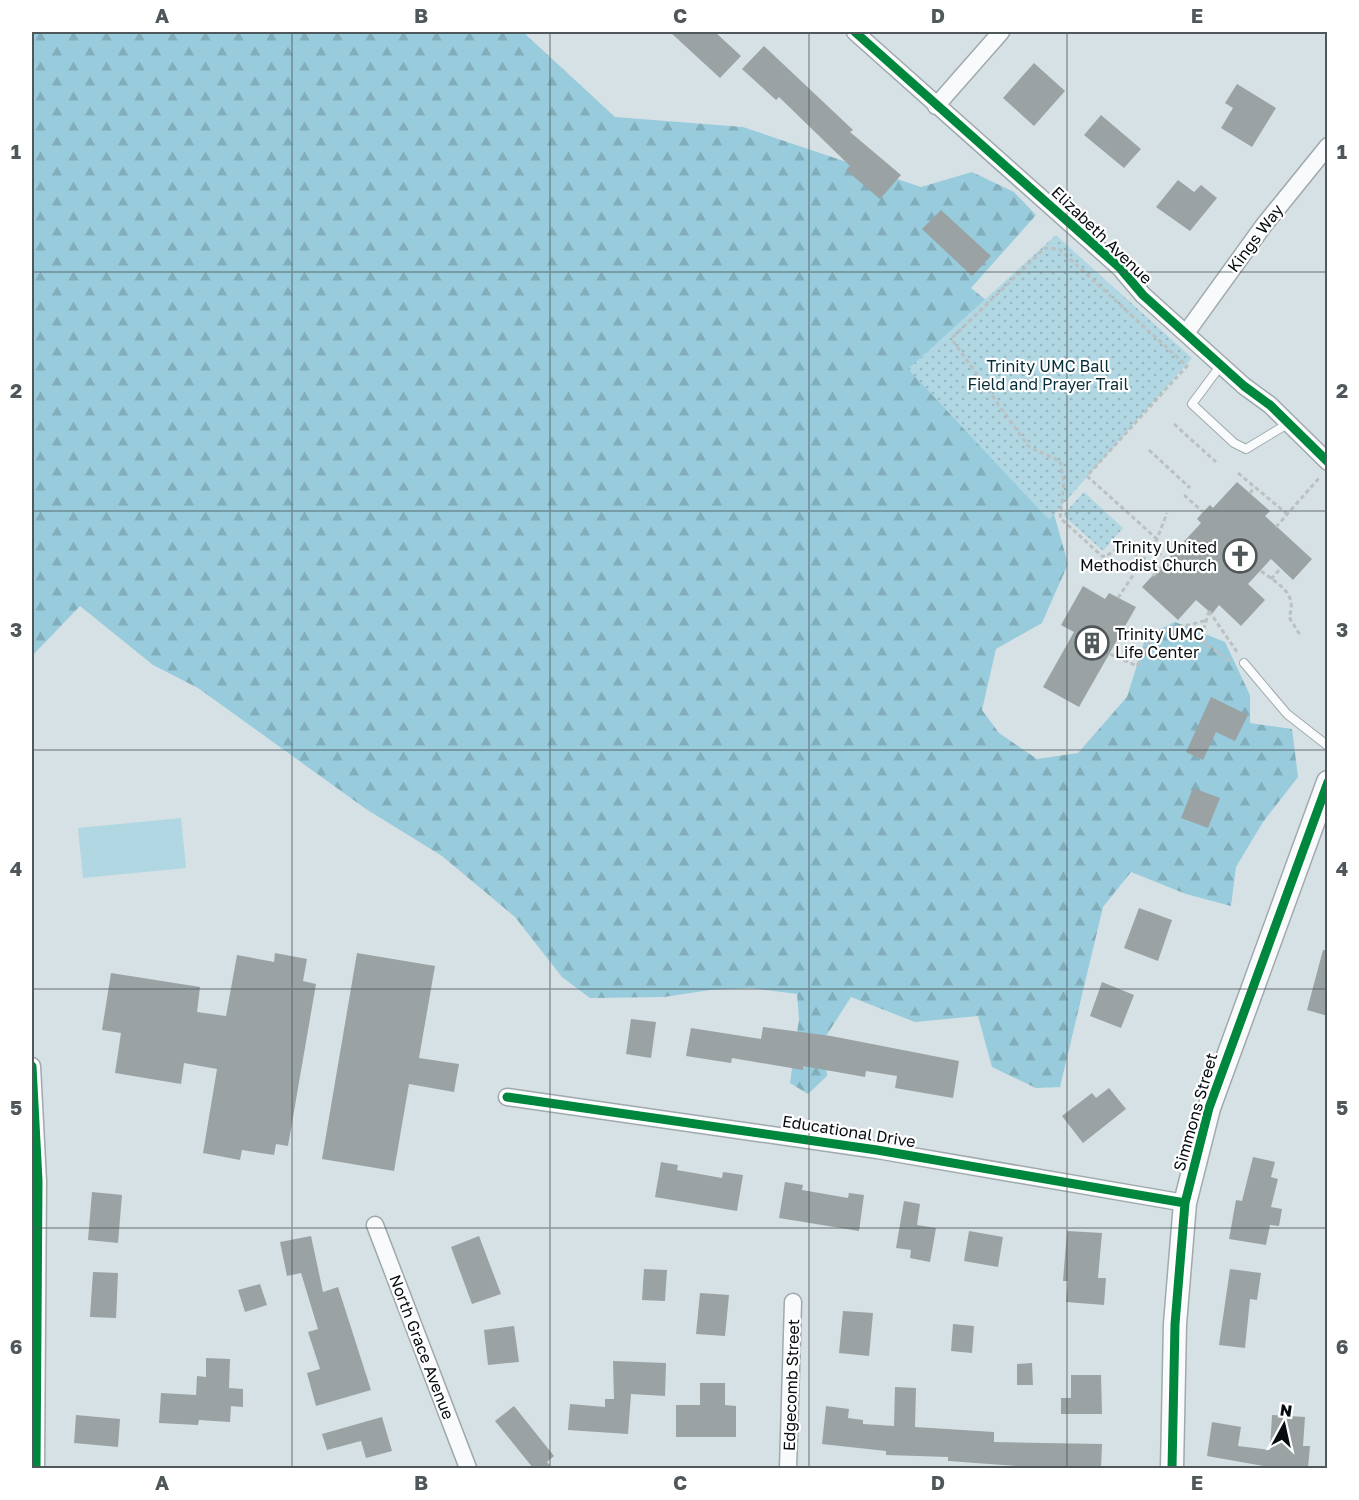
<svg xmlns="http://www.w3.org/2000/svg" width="1359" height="1500" font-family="'Golos Text',sans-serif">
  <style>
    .grass { fill: #b1d7e3 }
    .forest { fill: url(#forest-firs) }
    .park { fill: url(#park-dots) }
    .building { fill: #9aa2a4 }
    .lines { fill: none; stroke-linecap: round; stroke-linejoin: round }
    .lane-casing { stroke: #a0a9ac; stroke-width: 10 }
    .street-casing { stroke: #a0a9ac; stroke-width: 19 }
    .secondary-casing { stroke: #a0a9ac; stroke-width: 25 }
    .path { stroke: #bcc0c1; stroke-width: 3; stroke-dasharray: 4.5 3; stroke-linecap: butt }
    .lane { stroke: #f9fafb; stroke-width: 8 }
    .street { stroke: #f9fafb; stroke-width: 16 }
    .secondary { stroke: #f9fafb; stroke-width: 22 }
    .cycleway-casing { stroke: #fff; stroke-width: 13 }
    .cycleway { stroke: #00873e; stroke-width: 9 }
    .grid { fill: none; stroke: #4f575a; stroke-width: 1.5; stroke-opacity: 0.55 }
    .labels { text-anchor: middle; stroke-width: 4.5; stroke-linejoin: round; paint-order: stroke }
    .street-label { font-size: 16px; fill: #060c0f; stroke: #fff }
    .park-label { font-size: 16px; fill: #062f3a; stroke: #fff }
    .poi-label { font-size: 16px; fill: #060c0f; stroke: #fff; text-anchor: end }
    .neatline { fill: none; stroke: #4f575a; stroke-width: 2 }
    .grid-label { font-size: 20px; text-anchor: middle; font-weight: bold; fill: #4f575a }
  </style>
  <defs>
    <pattern id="forest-firs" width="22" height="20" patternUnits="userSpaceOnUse" patternTransform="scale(1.5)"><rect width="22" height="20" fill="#98cbdb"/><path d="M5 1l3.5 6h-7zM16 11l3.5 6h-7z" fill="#82adbb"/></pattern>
    <pattern id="park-dots" width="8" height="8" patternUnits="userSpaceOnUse" patternTransform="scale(1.5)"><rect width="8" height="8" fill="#b1d7e3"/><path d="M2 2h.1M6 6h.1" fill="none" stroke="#97b7c2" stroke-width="1.8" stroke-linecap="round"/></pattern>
  </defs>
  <rect width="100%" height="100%" fill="#d6e1e5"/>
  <!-- grass -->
  <path class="grass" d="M181,818L186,868L83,878L78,828Z"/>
  <!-- forest -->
  <path class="forest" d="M32,32H523L615,117L743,127L921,187L972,172L1014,192L1036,215L971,288L986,300L1034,442L1068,564L1042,623L996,649L982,710L999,733L1037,759L1078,753L1127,697L1146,636L1175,622L1225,642L1250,695V723L1292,729L1298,777L1263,822L1236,867L1231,906L1186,894L1131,872L1103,907L1060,1087L1036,1088L992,1067L978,1016L915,1022L851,997L824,1039L827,1076L808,1094L790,1083L799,1019L797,994L751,988L710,990L664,997L590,998L562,977L515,917L442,856L366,809L198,688L153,665L80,606L32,656Z"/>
  <!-- park -->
  <path class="park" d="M1056,235L1192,358L1049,520L908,369Z
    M1084,492L1123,528L1103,551L1063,515Z"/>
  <!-- building -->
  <path class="building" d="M670,32H715L741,56L720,78Z
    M764,46L853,130L850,132L901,175L880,199L846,170L850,166L779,97L776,100L742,69Z
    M1034,63L1065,91L1034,126L1003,98Z
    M1237,84L1276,108L1252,147L1221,128L1233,108L1225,103Z
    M1101,115L1141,149L1124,168L1084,135Z
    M1178,180L1194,192L1201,185L1217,198L1190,231L1156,207Z
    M941,210L991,256L972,276L922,229Z
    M1237,482L1270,511L1265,516L1312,559L1293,580L1271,559L1248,584L1265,600L1241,626L1219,605L1212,614L1196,600L1178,620L1142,587L1201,523L1197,519L1203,512L1210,505L1213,508Z
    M1083,586L1105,599L1109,593L1136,607L1079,707L1043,687L1074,632L1061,625Z
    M1211,697L1248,715L1235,741L1216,732L1203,760L1186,752Z
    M1193,788L1220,798L1208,828L1181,818Z
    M1139,908L1172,920L1158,961L1124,948Z
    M1323,950H1328V1016L1307,1010Z
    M275,953L307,959L303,981L316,984L288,1146L276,1144L274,1155L242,1150L240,1160L203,1153L217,1069L184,1063L181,1084L115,1073L121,1033L102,1030L111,973L200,987L197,1012L226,1016L237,955L274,962Z
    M357,953L435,966L419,1058L459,1064L454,1092L409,1084L394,1171L322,1159Z
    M1102,982L1134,995L1121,1028L1090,1016Z
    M631,1019L656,1022L651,1058L626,1054Z
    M763,1027L831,1036L959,1061L953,1098L895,1088L897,1076L866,1071L865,1077L803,1066V1070L732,1058L731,1063L686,1056L691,1028L761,1039Z
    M1109,1088L1126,1109L1083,1143L1062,1116L1092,1093L1096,1098Z
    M1253,1157L1275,1162L1271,1177L1278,1179L1271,1207L1282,1209L1279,1226L1270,1225L1266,1245L1229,1239L1236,1200L1242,1201Z
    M661,1162L678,1165L677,1170L722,1178L723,1172L743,1175L737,1211L655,1197Z
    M785,1182L803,1185L802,1190L848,1198L849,1193L864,1195L859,1231L779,1218Z
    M92,1192L122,1195L118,1243L88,1240Z
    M904,1201L920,1204L917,1225L936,1228L930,1262L910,1258L911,1250L896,1248Z
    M969,1231L1003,1237L998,1267L964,1261Z
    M1067,1231L1102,1233L1098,1278H1106L1104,1305L1066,1302L1068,1281H1063Z
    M311,1236L323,1292L338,1287L371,1390L316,1406L307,1373L320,1369L308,1332L318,1329L301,1273L287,1276L280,1242Z
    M479,1236L501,1294L472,1304L451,1247Z
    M644,1269L667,1270L665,1301L642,1300Z
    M1230,1269L1261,1273L1257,1300L1250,1299L1245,1348L1219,1345Z
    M93,1272L118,1273L116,1318L90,1317Z
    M260,1284L267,1305L245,1312L238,1290Z
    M700,1293L729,1295L725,1336L696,1334Z
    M843,1311L873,1313L869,1356L839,1353Z
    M953,1324L974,1326L972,1353L951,1351Z
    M514,1326L519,1362L488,1365L484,1330Z
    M206,1358L230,1359L229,1388L243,1389V1407L231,1406L230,1422L199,1420L198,1425L159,1423L161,1393L196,1395L197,1376L206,1377Z
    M613,1361L666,1363L665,1396L631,1394L628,1434L568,1430L570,1404L605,1407V1399H614Z
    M1032,1363L1033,1385H1017V1364Z
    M1071,1375H1101L1102,1414H1061V1398H1071Z
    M700,1383H725V1405L736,1406V1437H676V1405H700Z
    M895,1387L916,1388L915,1427L994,1432V1442L1102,1444L1101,1468H1017V1466L948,1461V1457L886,1455V1451L822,1444L826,1406L849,1409L848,1418L863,1420V1424L894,1426Z
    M514,1406L554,1456L547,1462L552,1468H533L495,1421Z
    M76,1415L120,1419L118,1447L74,1443Z
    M1272,1415L1305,1417L1303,1446H1310L1308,1468L1269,1467L1207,1456L1212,1422L1241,1427L1238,1446L1270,1450Z
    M382,1417L392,1451L366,1458L361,1441L327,1450L322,1434Z"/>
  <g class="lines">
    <defs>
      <path id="lane" d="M1221,365L1192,404L1234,443L1246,449L1289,423
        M1244,663L1287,714L1328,746"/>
      <path id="street" d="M855,32L1120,268L1143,295L1244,386L1270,405L1328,462
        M936,106L1001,32
        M1186,333L1264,225L1328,146
        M32,1066L38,1181L36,1468
        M507,1097L877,1150L1185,1203
        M375,1225L468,1468
        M788,1468L793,1302"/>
      <path id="secondary" d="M1172,1468L1175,1324L1185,1203L1209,1108L1328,782"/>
    </defs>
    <!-- lane casing -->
    <use href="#lane" class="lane-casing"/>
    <!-- street casing -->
    <use href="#street" class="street-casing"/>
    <!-- secondary casing -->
    <use href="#secondary" class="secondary-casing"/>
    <!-- path -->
    <path class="path" d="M1174,424L1216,462
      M1149,450L1190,488
      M1238,473L1287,514
      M1250,493L1255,487
      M1184,495L1203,512
      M1276,527L1320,477
      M1112,540L1119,547
      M1152,547L1167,560L1153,576
      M1144,559L1119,547L1105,557L1102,556L1060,518L1064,482L1060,461L1029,447L953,341V337L1045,248L1059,249L1187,366L1087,476L1157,539
      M1261,571C1278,584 1298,593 1289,617L1300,635
      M1271,579L1281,568
      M1118,598L1157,539L1167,513
      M1209,611L1202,635L1204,643L1231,661
      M1209,611L1237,652
      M1110,654L1137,666C1141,658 1145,648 1151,640C1161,626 1190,627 1206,620"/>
    <!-- lane -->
    <use href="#lane" class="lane"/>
    <!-- street -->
    <use href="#street" class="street"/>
    <!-- secondary -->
    <use href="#secondary" class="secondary"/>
    <defs>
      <path id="cycleway" d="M855,32L1120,268L1143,295L1244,386L1270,405L1328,462
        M32,1066L38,1181L36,1468
        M507,1097L877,1150L1185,1203
        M1172,1468L1175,1324L1185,1203L1209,1108L1328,782"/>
    </defs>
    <!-- cycleway casing -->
    <use href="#cycleway" class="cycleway-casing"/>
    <!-- cycleway -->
    <use href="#cycleway" class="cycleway"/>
  </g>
  <!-- grid -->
  <path class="grid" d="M292,32V1468M550,32V1468M809,32V1468M1067,32V1468M32,272H1328M32,511H1328M32,750H1328M32,989H1328M32,1228H1328"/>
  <!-- icons -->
  <defs>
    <symbol id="church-ring" viewBox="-11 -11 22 22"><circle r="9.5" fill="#fff" stroke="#4f575a" stroke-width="1.5"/><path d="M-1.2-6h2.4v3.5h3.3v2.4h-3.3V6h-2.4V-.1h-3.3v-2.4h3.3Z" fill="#4f575a"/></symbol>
    <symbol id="building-ring" viewBox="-11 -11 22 22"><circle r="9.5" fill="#fff" stroke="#4f575a" stroke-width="1.5"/><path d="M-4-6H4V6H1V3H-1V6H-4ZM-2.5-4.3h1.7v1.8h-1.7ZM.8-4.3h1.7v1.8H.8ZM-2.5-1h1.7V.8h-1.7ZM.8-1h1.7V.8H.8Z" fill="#4f575a"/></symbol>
  </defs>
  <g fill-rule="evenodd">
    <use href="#church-ring" x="1221" y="537" width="38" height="38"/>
    <use href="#building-ring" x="1073" y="624" width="38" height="38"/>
  </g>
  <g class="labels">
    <!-- street labels -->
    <g class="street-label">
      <text transform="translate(1102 235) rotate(44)" y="6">Elizabeth Avenue</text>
      <text transform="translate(1255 238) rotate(-53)" y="6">Kings Way</text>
      <text transform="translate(1195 1112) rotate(-74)" y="6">Simmons Street</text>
      <text transform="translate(849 1131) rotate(9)" y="6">Educational Drive</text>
      <text transform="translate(422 1347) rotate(69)" y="6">North Grace Avenue</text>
      <text transform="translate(791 1385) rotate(-88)" y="6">Edgecomb Street</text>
    </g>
    <!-- park labels -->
    <g class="park-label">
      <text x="1048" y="372">Trinity UMC Ball<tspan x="1048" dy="18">Field and Prayer Trail</tspan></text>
    </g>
    <!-- poi labels -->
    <g class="poi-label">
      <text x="1217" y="553">Trinity United<tspan x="1217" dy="18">Methodist Church</tspan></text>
      <text x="1115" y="640" text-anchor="start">Trinity UMC<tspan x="1115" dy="18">Life Center</tspan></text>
    </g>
  </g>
  <!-- border -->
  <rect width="1359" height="1500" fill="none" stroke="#ffffff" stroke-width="66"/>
  <!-- north arrow -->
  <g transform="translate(1284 1425) rotate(8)" stroke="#ffffff" stroke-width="4.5" paint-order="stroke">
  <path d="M0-4.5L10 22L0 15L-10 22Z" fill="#060c0f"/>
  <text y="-9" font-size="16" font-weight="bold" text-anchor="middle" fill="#060c0f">N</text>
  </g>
  <rect x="33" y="33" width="1293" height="1434" class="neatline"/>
  <g class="grid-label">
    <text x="162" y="23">A</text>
    <text x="421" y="23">B</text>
    <text x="680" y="23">C</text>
    <text x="938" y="23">D</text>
    <text x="1197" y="23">E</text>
    <text x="16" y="159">1</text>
    <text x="1342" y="159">1</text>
    <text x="16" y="398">2</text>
    <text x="1342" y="398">2</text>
    <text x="16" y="637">3</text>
    <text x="1342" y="637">3</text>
    <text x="16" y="876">4</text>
    <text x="1342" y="876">4</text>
    <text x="16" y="1115">5</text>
    <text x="1342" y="1115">5</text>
    <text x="16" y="1354">6</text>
    <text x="1342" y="1354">6</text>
    <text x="162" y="1490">A</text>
    <text x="421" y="1490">B</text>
    <text x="680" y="1490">C</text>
    <text x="938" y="1490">D</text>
    <text x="1197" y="1490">E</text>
  </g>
</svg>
